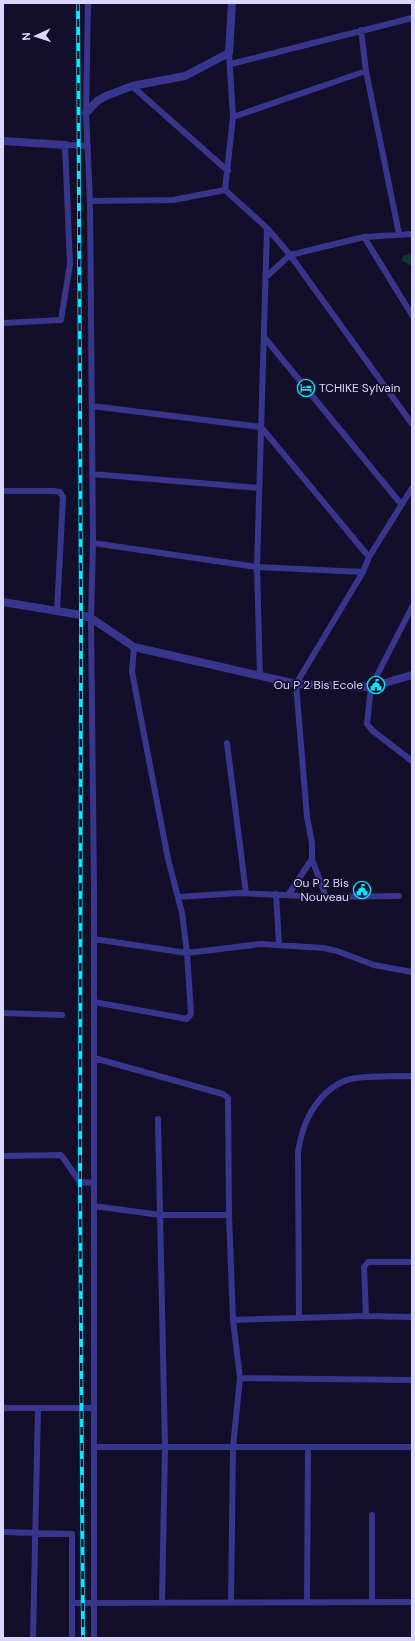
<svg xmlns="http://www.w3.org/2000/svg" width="415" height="1641" font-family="'DM Sans',sans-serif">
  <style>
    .green { fill: #113433 }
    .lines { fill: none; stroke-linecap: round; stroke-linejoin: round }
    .minor { stroke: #38368c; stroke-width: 6 }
    .tertiary { stroke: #38368c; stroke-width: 8 }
    .rail-casing { stroke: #03e9ff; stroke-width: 4 }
    .rail { stroke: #130e2a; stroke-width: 2.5; stroke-dasharray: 8; stroke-linecap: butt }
    .labels { text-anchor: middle; stroke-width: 3.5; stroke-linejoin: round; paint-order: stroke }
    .poi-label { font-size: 12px; fill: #dbd7ff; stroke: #130e2a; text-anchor: end }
  </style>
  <rect width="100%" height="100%" fill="#130e2a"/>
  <!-- green -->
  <path class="green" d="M412,253V266L402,261L403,256Z"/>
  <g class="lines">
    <!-- minor -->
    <path class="minor" d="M88,3L86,113L90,201L93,543L91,618L94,888V1638
      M361,30L366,71L399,234
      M229,53L233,117L225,190L267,228L290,255L412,424
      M231,64L412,18
      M132,86L228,171
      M233,117L366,71
      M90,201L173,200L225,190
      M364,237L412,315
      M266,277L290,255L364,237L412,234
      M3,323L61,320L70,264L65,145L88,146
      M264,337L401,504
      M92,406L261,427L369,557
      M92,474L259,488
      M3,491H54L60,492L63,497L57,611
      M93,543L257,567L363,572
      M412,607L371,687L367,724L373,731L412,761
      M260,676L257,567L267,228
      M227,743L246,893
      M276,894L279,944
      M288,895L312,859
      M178,897L239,893L326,897L399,896
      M326,897L312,859V843L307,817L296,684L363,572L369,557L412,488
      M94,939L187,953L261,944L323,948L337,951L374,965L412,972
      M94,1002L187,1019L191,1014L187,953L182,913L168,859L132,672L134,647
      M3,1013L62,1015
      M94,1058L223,1094L228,1098L229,1215L233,1320L240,1378L233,1447L231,1603
      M158,1119L165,1447L162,1603
      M3,1156L61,1155L80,1182L94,1183
      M94,1206L160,1215H229
      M366,1316L364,1267L368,1262H412
      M299,1317L298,1152C302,1128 309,1109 327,1092C334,1086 341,1081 351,1079C370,1075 392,1077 412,1076
      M233,1320L366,1316L412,1317
      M240,1378L412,1380
      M3,1408H94
      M94,1447H412
      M3,1532L72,1534V1638
      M307,1601L308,1447
      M372,1602V1515
      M72,1603L412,1602
      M33,1638L38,1408"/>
    <!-- tertiary -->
    <path class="tertiary" d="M86,113L97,101L106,96L132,86L185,76L229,53L232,3
      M3,141L65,145
      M3,602L81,615L91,618L134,647L296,684L371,687L412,675"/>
    <defs>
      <path id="rail" d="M78,3L81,615L80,1182L83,1638"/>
    </defs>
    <!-- rail casing -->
    <use href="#rail" class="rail-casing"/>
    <!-- rail -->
    <use href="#rail" class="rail"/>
  </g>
  <!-- icons -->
  <defs>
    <symbol id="hotel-ring" viewBox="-11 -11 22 22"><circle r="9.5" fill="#130e2a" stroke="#03e9ff" stroke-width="1.5"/><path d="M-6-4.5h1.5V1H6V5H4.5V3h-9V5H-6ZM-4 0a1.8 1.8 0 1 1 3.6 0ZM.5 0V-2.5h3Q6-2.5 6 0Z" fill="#03e9ff"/></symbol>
    <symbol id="civic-ring" viewBox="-11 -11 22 22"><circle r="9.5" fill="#130e2a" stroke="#03e9ff" stroke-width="1.5"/><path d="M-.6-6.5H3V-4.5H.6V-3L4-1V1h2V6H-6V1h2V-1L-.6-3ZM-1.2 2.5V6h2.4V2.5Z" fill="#03e9ff"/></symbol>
  </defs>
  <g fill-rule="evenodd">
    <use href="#hotel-ring" x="296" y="378" width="20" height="20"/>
    <use href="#civic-ring" x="366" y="675" width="20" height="20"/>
    <use href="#civic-ring" x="352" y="880" width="20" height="20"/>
  </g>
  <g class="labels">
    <!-- poi labels -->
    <g class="poi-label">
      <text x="319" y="392" text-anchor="start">TCHIKE Sylvain</text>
      <text x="363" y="689">Ou P 2 Bis Ecole</text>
      <text x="349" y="887">Ou P 2 Bis<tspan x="349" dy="14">Nouveau</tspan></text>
    </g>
  </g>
  <!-- border -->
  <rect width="415" height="1641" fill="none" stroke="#dbd7ff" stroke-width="8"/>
  <!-- north arrow -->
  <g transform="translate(36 36) rotate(267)" stroke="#130e2a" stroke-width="3" paint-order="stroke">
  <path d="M0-3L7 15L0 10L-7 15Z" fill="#dbd7ff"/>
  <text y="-6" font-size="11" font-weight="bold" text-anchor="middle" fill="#dbd7ff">N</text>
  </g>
</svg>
